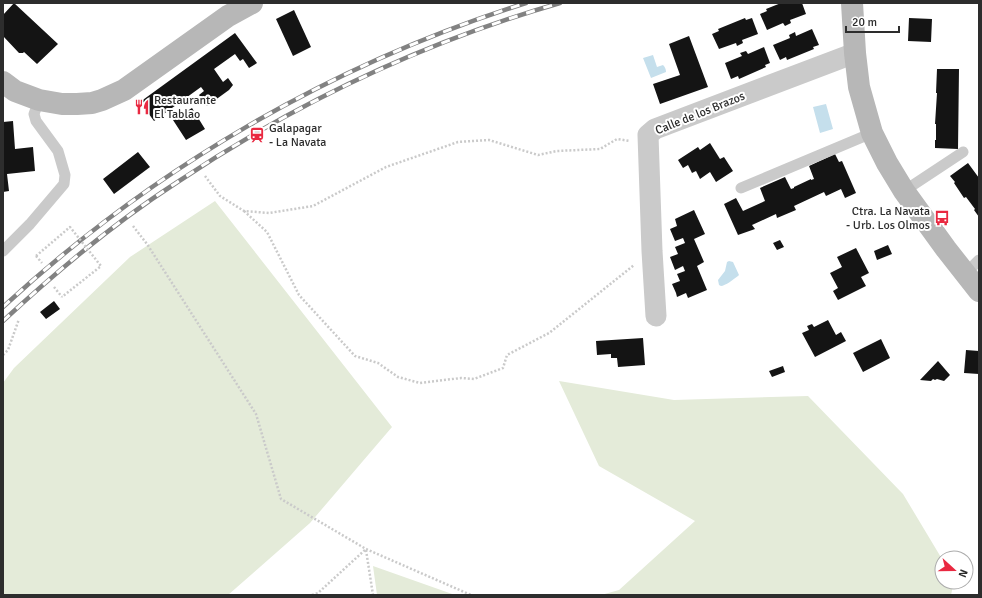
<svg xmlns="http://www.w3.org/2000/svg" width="982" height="598" font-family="Signika,sans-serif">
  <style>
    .green { fill: #e4ebd9 }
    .water { fill: #c5dfec }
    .building { fill: #141414 }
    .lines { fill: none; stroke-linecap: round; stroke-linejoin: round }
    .path { stroke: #cacaca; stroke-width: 2.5; stroke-dasharray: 2 2; stroke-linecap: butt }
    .lane { stroke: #cacaca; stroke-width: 11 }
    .street { stroke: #cacaca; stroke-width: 21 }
    .secondary { stroke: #b7b7b7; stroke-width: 22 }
    .rail-casing { stroke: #828282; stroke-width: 4.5 }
    .rail { stroke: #fff; stroke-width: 3; stroke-dasharray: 9; stroke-linecap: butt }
    .path-bridge { stroke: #cacaca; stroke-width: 2.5; stroke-dasharray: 2 2; stroke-linecap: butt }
    .labels { text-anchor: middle; stroke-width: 4; stroke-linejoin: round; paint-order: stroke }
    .poi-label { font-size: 12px; fill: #2d2d2d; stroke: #fff; text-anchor: start }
    .street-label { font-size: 12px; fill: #2d2d2d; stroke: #fff }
  </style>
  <rect width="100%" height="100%" fill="#fff"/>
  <!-- green -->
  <path class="green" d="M215,201L392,427L310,523L228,595H3V383L14,368L130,257Z
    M559,381L674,400L808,396L903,494L942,559V582H954L951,595H601L619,590L695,521L599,466Z
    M373,566L455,595H377Z"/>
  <!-- water -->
  <path class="water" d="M653,55L657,67L663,65C665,67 666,69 666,72L651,78L643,58Z
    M826,104L833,129L820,133L813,107Z
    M729,261L733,262L739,275L738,276C734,279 725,286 721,286L719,285L718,280L725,271L727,262Z"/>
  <!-- building -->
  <path class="building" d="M14,3L58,44L37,64L24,52L23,53H19L3,36V15Z
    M781,3H802L806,14L790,20L791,23L785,26L783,23L767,30L760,14L767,11L766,9Z
    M294,10L311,47L293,56L276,19Z
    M745,18L746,20L752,18L758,34L742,40L743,43L737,46L736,43L719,49L712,34L719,31L718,29Z
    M909,18L932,19L931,42L908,41Z
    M812,29L819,45L813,47L814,49L787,60L786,57L780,60L773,45L790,38L789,35L795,32L796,36Z
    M235,33L257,63L249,68L243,59L240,61L235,54L214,69L223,82L228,78L233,85L229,90L207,106L199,95L204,91L201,87L154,121L140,102Z
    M689,36L708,87L660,104L653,84L680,75L669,44Z
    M764,47L770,63L765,65L766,67L739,79L738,76L731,79L725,63L742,56L740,53L746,51L748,54Z
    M937,69H959L958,149L935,148V140H936V124H935L937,93H936Z
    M192,108L205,129L186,140L173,120Z
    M13,121L15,149L33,147L35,171L7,174L9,191L3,192V122Z
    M710,143L720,159L724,157L733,171L716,182L710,172L700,179L696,171L692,173L688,165L683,168L678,160L698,147L700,150Z
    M138,152L150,167L114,194L103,179Z
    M835,154L839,162L842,161L856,193L845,198L841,189L826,196L824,192L794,206L796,210L777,218L776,214L752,225L755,229L738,235L724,204L736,198L743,211L765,201L760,188L785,177L791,189L794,188V187L811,179V180L814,179L809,166Z
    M968,163L979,178V217L974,210L975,209L966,197L964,198L954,183L955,182L950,176Z
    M694,210L705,234L694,239L704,262L697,266L707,290L688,298L686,293L677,297L676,293L672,284L680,281L677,274L685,271L683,266L675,270L670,257L678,254L675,247L685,243L683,238L675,241L670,229L677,226L675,219Z
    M780,240L784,247L777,250L773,243Z
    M888,245L892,254L877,260L874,251Z
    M856,248L869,273L861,277L866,286L838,300L833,291L838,288L830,273L842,267L837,257Z
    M54,301L60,309L46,319L40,312Z
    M828,320L836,335L841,332L846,341L815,357L802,333L809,330L807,326L812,324L814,327Z
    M643,338L645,365L618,367L617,358H611V354L597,355L596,341Z
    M881,339L890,358L863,372L853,353Z
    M966,350L979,351V374L964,373Z
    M938,361L950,375L944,381L937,379L935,380L933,379L931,381L920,380Z
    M783,366L785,372L772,377L769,371Z"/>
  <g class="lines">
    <!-- path -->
    <path class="path" d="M205,176L220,196L244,211L269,213L313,206L386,167L458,142L489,140L538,155L557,151L600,149L617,139L630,141
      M244,211L267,232L299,295L355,356L378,363L398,377L420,383L461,378L474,379L503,368L507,355L549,333L634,265
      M133,226L147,244L256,414L281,499L366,549L471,595
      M36,256L42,263
      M54,287L62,297
      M3,355L8,350L19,319
      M366,550L373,595
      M312,595L318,593L366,549"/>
    <!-- lane -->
    <path class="lane" d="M741,188L872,133
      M904,191L963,152
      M3,251L30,224L64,184L65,175L58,151L36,121L34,114L39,100
      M965,274L979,260"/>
    <!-- street -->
    <path class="street" d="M656,316L652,251L648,135L655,129L855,53"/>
    <!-- secondary -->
    <path class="secondary" d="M852,3L855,53L859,87L872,133L887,163L904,191L946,249L979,291
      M3,82L15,91L39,100L62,104H77L92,103L102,100L124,90L228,16L252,3"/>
    <defs>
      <path id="rail" d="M3,307C152,169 332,64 526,3
        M3,321C57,271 114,223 176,183C294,104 424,42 560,3"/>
    </defs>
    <!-- rail casing -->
    <use href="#rail" class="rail-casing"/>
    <!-- rail -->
    <use href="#rail" class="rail"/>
    <!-- path-bridge -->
    <path class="path-bridge" d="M36,256L70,227L101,266L62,297"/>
  </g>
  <!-- icons -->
  <defs>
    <symbol id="restaurant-bare" viewBox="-9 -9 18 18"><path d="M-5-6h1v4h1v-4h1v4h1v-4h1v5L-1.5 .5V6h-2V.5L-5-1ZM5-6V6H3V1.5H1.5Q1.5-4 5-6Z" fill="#e92941" stroke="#fff" stroke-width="2.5" paint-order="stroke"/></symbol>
    <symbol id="station-bare" viewBox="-9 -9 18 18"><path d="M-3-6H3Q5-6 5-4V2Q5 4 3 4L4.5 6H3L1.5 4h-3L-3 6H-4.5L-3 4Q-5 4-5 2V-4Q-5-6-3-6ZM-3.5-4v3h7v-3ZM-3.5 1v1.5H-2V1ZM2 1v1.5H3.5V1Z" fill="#e92941" stroke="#fff" stroke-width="2.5" paint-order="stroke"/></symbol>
    <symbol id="bus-bare" viewBox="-9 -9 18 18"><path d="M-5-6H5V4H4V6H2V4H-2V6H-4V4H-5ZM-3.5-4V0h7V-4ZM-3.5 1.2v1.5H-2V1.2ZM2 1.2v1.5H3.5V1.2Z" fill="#e92941" stroke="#fff" stroke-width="2.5" paint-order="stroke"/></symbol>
  </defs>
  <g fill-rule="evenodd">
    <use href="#restaurant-bare" x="131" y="96" width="22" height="22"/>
    <use href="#station-bare" x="246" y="124" width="22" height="22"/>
    <use href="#bus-bare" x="931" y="207" width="22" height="22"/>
  </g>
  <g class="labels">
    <!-- poi labels -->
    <g class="poi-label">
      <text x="154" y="104">Restaurante<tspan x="154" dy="14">El Tablao</tspan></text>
      <text x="269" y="132">Galapagar<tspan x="269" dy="14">- La Navata</tspan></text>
      <text x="930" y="215" text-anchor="end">Ctra. La Navata<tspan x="930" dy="14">- Urb. Los Olmos</tspan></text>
    </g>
    <!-- street labels -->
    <g class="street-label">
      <text transform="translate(700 113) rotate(-22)" y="4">Calle de los Brazos</text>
    </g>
  </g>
  <!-- border -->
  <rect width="982" height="598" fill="none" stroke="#2d2d2d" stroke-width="8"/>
  <!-- north arrow -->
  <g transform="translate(954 570) rotate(111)"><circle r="19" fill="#ffffff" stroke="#ababab"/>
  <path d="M0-3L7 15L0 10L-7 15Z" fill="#e92941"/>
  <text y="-6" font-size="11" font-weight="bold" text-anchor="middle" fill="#2d2d2d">N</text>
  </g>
  <!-- scale -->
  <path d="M846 26v6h53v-6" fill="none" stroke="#2d2d2d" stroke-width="2"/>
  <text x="852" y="26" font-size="12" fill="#2d2d2d" stroke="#ffffff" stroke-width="3" paint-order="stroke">20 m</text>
</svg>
